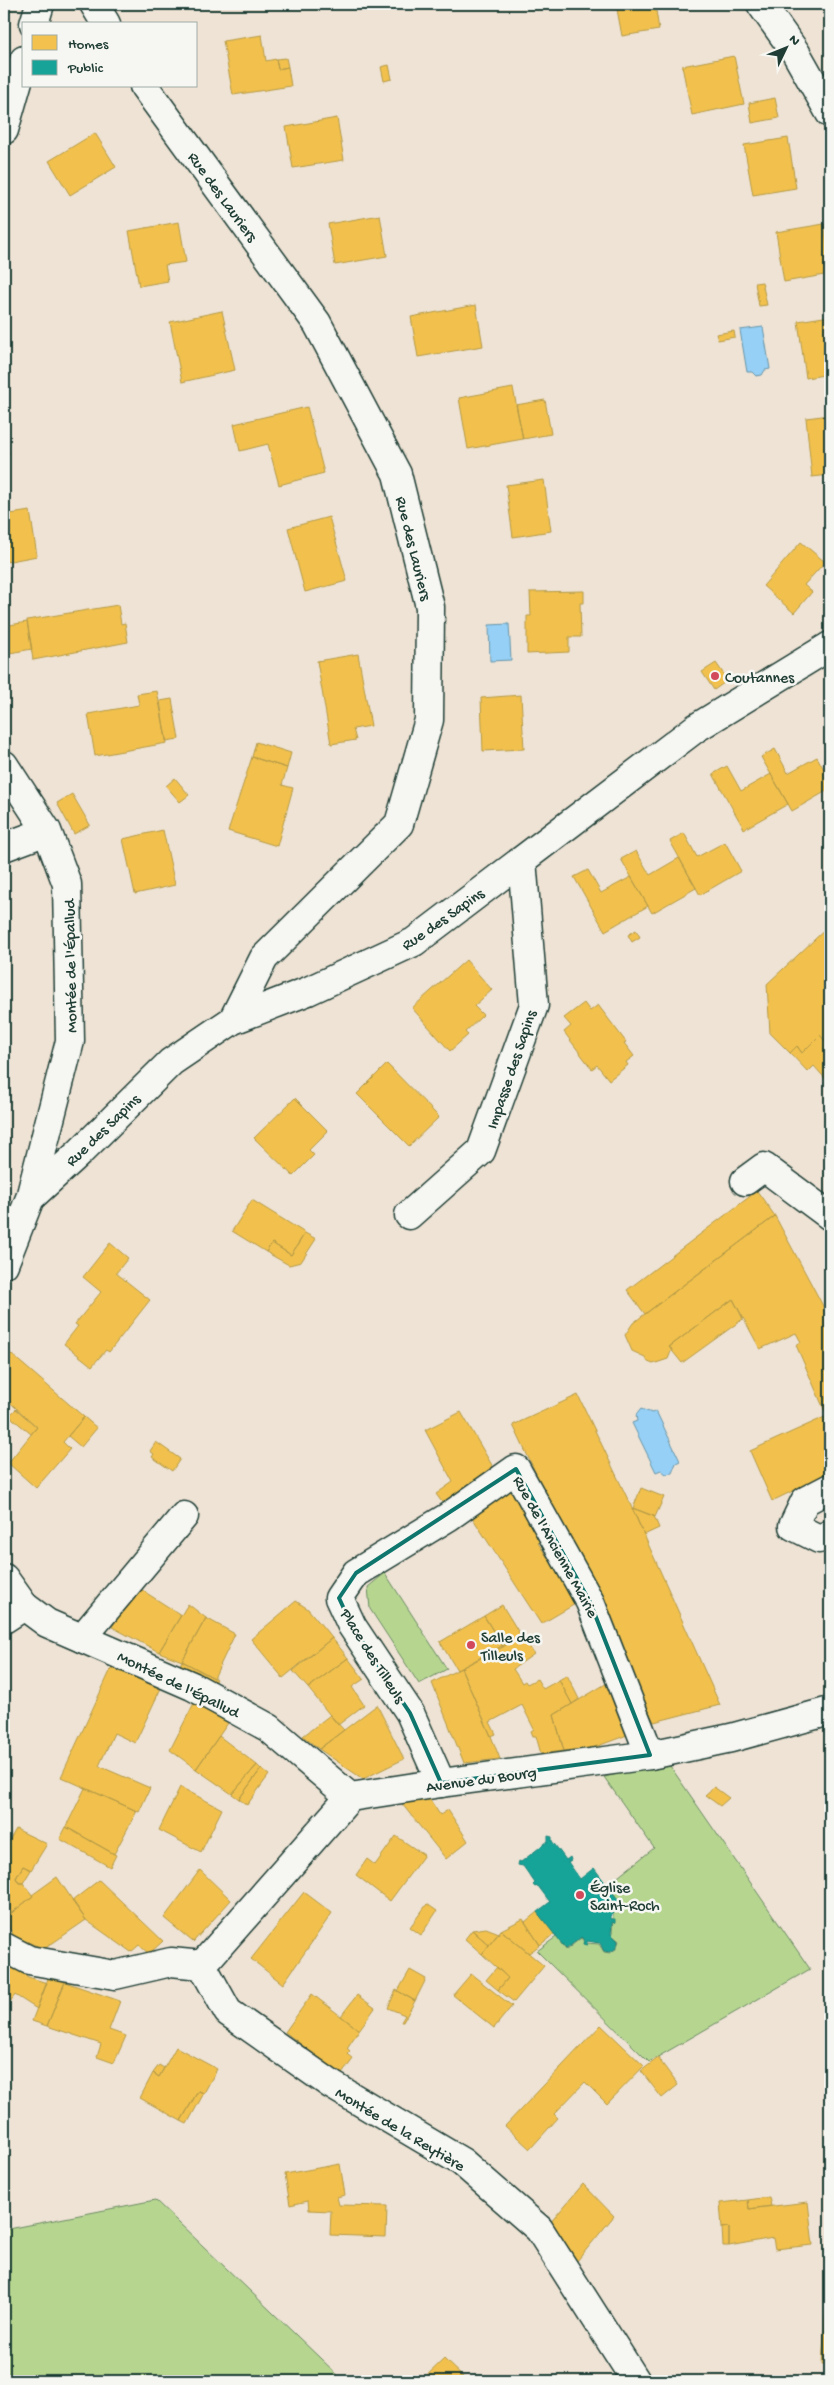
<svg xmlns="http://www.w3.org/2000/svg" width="834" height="2385" font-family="'Gochi Hand',sans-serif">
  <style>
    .green { fill: #b6d690; stroke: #6a8a62 }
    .water { fill: #96d0f6; stroke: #6695a8 }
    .homes { fill: #f2c14e; stroke: #b39946 }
    .public { fill: #17a398; stroke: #19847a }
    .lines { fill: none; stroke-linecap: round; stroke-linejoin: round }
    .minor-casing { stroke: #1f3d34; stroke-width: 31 }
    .tertiary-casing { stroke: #1f3d34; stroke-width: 31 }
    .minor { stroke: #f6f6f2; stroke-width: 28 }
    .tertiary { stroke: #f6f6f2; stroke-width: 28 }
    .marked { fill: none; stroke: #0f766e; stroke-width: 4; stroke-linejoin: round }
    .poi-dot { fill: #d1495b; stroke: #f6f6f2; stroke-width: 2 }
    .labels { text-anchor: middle; stroke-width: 5; stroke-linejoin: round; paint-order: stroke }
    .street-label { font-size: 16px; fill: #1f3d34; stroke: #f6f6f2 }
    .poi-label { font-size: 16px; fill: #1f3d34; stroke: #f6f6f2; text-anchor: start }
  </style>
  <rect width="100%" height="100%" fill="#efe3d5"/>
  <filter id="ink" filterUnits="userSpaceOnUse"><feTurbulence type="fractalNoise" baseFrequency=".02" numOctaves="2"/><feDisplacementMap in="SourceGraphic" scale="10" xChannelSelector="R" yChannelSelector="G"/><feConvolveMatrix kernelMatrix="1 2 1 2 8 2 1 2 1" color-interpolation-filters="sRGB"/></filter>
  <g filter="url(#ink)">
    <!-- green -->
    <path class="green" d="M385,1573L447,1669L419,1684L370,1609L368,1587Z
      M668,1763L810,1969L649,2062L537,1951L556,1937L566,1950L581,1938L585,1943L599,1944L604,1952L610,1953L616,1949L619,1941L612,1935L613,1913L622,1905L608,1885L654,1848L604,1777Z
      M155,2200L344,2381H4V2230Z"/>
    <!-- water -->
    <path class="water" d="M763,327L770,369L765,370L762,375L756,376L752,372H747L740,330Z
      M509,624L511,660L490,661L489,625Z
      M641,1409L652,1413L656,1411L680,1461L676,1463L672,1473L666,1474L661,1470L656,1472L632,1423L637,1421L636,1415Z"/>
    <!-- homes -->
    <path class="homes" d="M616,4H655L659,30L622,36Z
      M262,35L266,61L276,59L278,69L288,67L291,86L233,95L223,41Z
      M734,56L744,104L692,115L682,66Z
      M286,58L288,67L278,69L276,59Z
      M389,65L392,79L384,81L381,67Z
      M775,98L779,118L752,123L749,103Z
      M337,118L344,160L293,168L286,127Z
      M95,133L116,167L70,195L49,161Z
      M788,138L796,188L753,195L744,145Z
      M380,215L387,256L335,265L328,224Z
      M179,222L186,262L165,265L168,281L139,286L129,231Z
      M824,224L830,259V274L784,282L776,232Z
      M762,282L767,305L759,306L755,283Z
      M476,305L483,346L418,357L411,317Z
      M222,311L235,370L182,382L170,322Z
      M830,316V374L806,378L798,321Z
      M734,331L735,337L718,340L716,334Z
      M513,388L523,439L468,449L459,398Z
      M545,400L551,434L523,439L516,405Z
      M307,407L324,473L279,485L268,444L240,451L234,424Z
      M830,415V475L812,477L806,418Z
      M4,416L9,454H4Z
      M544,480L551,531L513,537L506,485Z
      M30,511L37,556L5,562L4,515Z
      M329,517L347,581L305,592L288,528Z
      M801,542L825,562L804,585L812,592L794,613L763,586Z
      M584,591V603H580L581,637H569V652L527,654V616H531L530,592Z
      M118,605L121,624L125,623L128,642L33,660L27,620Z
      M27,622L32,649L4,654V626Z
      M358,654L371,726L353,729L356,740L331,744L317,661Z
      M716,663L728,680L714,690L702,672Z
      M157,691L167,743L95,756L88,714L139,705L137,694Z
      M521,695L524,749L483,751L481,698Z
      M172,699L179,739L166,741L160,701Z
      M256,742L291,753L287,768L252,757Z
      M775,749L788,773L817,757L830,780V789L792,811L761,757Z
      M252,757L287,768L282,785L293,788L277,846L228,831Z
      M727,766L741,791L771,774L788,804L744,829L713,774Z
      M175,778L189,795L180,802L166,786Z
      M72,794L90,825L74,834L57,803Z
      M163,830L175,885L135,894L123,839Z
      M684,833L697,857L725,842L741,871L700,895L670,841Z
      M636,851L650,875L679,858L696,888L652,913L621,859Z
      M588,870L601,893L631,877L648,906L605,931L574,877Z
      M830,925V1046L820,1035L802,1053L797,1046L790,1053L770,1033L767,984Z
      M636,930L640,937L632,942L628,935Z
      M466,960L492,990L474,1006L483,1015L465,1032L468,1035L450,1051L412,1008Z
      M584,1003L590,1011L598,1005L626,1042L624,1043L634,1056L626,1062L628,1065L609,1080L597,1065L592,1069L564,1032L571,1026L564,1018Z
      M820,1035L830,1046V1084L814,1066L808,1072L790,1053L797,1046L802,1053Z
      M387,1064L439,1117L409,1146L357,1094Z
      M295,1098L328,1131L309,1150L314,1155L293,1176L254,1138Z
      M757,1191L775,1216L645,1314L627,1290Z
      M252,1200L305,1233L291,1255L272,1243L266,1252L232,1231Z
      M775,1216L830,1319V1473L772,1501L750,1451L827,1416L796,1345L801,1342L796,1333L760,1349L733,1299L669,1347L672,1349L668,1359L653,1364L648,1362L645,1357L632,1351L625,1335L633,1323Z
      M305,1233L316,1239L301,1262L289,1265L266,1252L272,1243L291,1255Z
      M110,1243L128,1258L116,1273L150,1300L109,1352L106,1350L92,1366L64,1344L78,1326L75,1324L101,1292L83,1277Z
      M733,1299L743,1319L682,1363L669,1347Z
      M4,1348L84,1417L63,1442L70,1449L36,1488L8,1463L37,1427L4,1397Z
      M578,1395L632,1508L720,1705L654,1722L513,1425Z
      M16,1409L37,1427L31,1434L13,1419L10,1415Z
      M461,1412L493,1467L444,1505L436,1494L453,1482L425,1430Z
      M84,1417L97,1428L81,1447L68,1436Z
      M156,1442L180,1459L172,1471L152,1457L154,1454L150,1451Z
      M641,1488L664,1497L655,1517L633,1508Z
      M504,1489L511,1490L543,1538L538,1543L577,1603L541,1624L470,1514Z
      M632,1508L654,1516L659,1528L644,1535Z
      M137,1587L181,1615L159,1652L112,1627Z
      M296,1601L308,1609L332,1638L283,1678L251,1639Z
      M188,1604L206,1618L182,1661L159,1652Z
      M502,1605L521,1636L503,1647L484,1616Z
      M484,1616L503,1647L457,1670L440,1642Z
      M206,1618L235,1634L214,1678L182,1661Z
      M522,1635L534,1654L513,1669L522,1683L525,1681L527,1684L537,1679L543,1689L559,1680L572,1704L554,1715L564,1751L541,1754L536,1736H533L531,1731L534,1729L522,1705L490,1722L496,1734L491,1736L461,1668Z
      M332,1638L348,1658L308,1688L293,1671Z
      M348,1658L364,1679L352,1687L364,1705L338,1725L308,1688Z
      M182,1661L216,1679L211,1688L177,1671Z
      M112,1667L161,1688L135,1743L114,1733L99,1766L150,1788L139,1812L61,1777Z
      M461,1668L491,1736L500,1759L464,1763L432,1683Z
      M567,1675L579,1699L572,1704L559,1680Z
      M609,1682L630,1734L595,1747L564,1751L554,1715Z
      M194,1703L228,1723L196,1769L170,1750Z
      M377,1705L404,1759L363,1779L319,1749Z
      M330,1715L344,1730L319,1749L303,1736Z
      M219,1736L257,1765L232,1794L196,1769Z
      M257,1765L261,1769L239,1799L232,1794Z
      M261,1769L269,1775L247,1805L239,1799Z
      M180,1787L222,1809L201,1852L159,1830Z
      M714,1787L729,1798L720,1806L705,1795Z
      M85,1788L137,1811L114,1854L66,1827Z
      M427,1795L440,1815L448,1810L468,1841L446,1859L402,1804L417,1796Z
      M66,1827L116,1855L110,1867L60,1839Z
      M16,1829L47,1844L31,1870L23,1866L16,1878L19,1883H23L33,1896L4,1919V1845L6,1846Z
      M396,1836L424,1855L390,1901L356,1875L367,1859L375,1865Z
      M23,1866L31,1870L23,1883H19L16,1878Z
      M200,1870L231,1900L193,1942L164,1918Z
      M57,1877L86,1920L44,1949L14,1936L4,1919L33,1896L32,1895Z
      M99,1880L163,1941L151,1952L149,1954L139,1945L131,1952L86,1920L72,1901Z
      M304,1892L332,1913L283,1984L251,1959Z
      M427,1904L437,1911L421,1935L410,1927Z
      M537,1912L554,1934L540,1945L525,1922Z
      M523,1919L540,1945L529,1953L501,1930Z
      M486,1928L499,1933L489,1945L472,1930Z
      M472,1930L489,1945L482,1954L465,1939Z
      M501,1930L544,1966L514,2002L498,1990L508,1978L482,1954Z
      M4,1962L28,1977L47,1983L37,2009L15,1995L10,2002L4,1998Z
      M497,1967L508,1978L498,1990L486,1980Z
      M410,1970L426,1979L415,2001L398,1991Z
      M471,1974L512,2006L494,2028L453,1995Z
      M49,1976L65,1982L47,2026L32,2021Z
      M65,1982L120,2001L109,2030L126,2036L114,2063L97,2057L101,2044L47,2026Z
      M396,1990L415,2001L403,2022H401L405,2015L388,2008Z
      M312,1994L359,2030L347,2048L350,2051L347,2054L353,2059L339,2078L329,2072L332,2068L285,2032Z
      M357,1995L375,2008L359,2030L341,2016Z
      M601,2025L644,2066L607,2104L585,2082L554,2114L558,2118L530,2149L505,2126Z
      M176,2047L217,2069L204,2093L198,2091L181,2121L140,2098L153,2073L159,2077Z
      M658,2058L678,2085L662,2098L641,2071Z
      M159,2065L164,2068L159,2077L153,2073Z
      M198,2091L204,2093L187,2124L181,2121Z
      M340,2164L345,2195L337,2197L339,2205L387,2206L386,2237L330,2235L331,2211L309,2210L308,2201L290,2205L285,2174Z
      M583,2184L614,2216L577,2261L550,2223Z
      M769,2197L771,2206L749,2209L748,2200Z
      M748,2200L749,2209L808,2202L813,2245L775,2249L773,2238L729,2246V2227L722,2228L720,2203Z
      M729,2227V2246H723L722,2228Z
      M826,2304L830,2305V2365H822Z
      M444,2359L467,2381H421Z"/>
    <!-- public -->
    <path class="public" d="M548,1836L552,1837V1841L566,1860L570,1857L571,1860L568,1862L580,1879L594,1868L622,1905L610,1916V1919H615V1923L612,1922L611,1934L618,1941L616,1948L610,1952L604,1951L600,1943L587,1941V1945L583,1944L584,1940L581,1937L566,1949L537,1912L550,1902L538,1886L535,1887L533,1885L535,1883L523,1866L518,1865L519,1861L521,1862L548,1841Z"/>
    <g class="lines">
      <defs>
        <path id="minor" d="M94,4L106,24
          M761,4L796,53L830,113
          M34,24L40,4
          M144,86L317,323L397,474L430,607L429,720L399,824L264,958L233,1020
          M4,130L24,60
          M4,765L47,831L67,884L70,1041L30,1198L4,1264
          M4,847L47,831
          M745,1181L764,1167L830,1216
          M30,1198L79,1153L171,1062L233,1020L308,991L414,942L696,728L830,646
          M409,1215L481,1151L534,1005L522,860
          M830,1488L805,1501L793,1526L819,1539L830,1534
          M4,1578L24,1606L4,1619
          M82,1638L184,1516
          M441,1783L410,1713L352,1626L339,1598L356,1573L448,1517L516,1469L590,1602L650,1755
          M4,1947L29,1960L115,1975L171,1962L202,1965
          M202,1965L228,2012L332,2085L462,2162L539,2229L636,2381
          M202,1965L350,1797"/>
        <path id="tertiary" d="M24,1606L47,1623L192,1686L269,1728L350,1797L441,1783L650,1755L731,1738L830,1711"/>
      </defs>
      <!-- minor casing -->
      <use href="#minor" class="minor-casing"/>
      <!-- tertiary casing -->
      <use href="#tertiary" class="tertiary-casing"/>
      <!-- minor -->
      <use href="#minor" class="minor"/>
      <!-- tertiary -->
      <use href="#tertiary" class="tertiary"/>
    </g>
  </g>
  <!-- marked area -->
  <path class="marked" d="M516,1469L590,1602L650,1755L441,1783L410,1713L352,1626L339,1598L356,1573Z"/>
  <!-- markers -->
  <g class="poi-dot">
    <circle cx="715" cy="676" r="5"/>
    <circle cx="471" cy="1645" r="5"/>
    <circle cx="580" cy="1895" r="5"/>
  </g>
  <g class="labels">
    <!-- street labels -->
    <g class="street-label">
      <text transform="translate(224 196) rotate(54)" y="6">Rue des Lauriers</text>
      <text transform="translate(415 548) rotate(76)" y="6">Rue des Lauriers</text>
      <text transform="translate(442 918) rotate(-35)" y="6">Rue des Sapins</text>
      <text transform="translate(69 966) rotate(-91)" y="6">Montée de l'Épallud</text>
      <text transform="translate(510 1069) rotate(-71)" y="6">Impasse des Sapins</text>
      <text transform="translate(102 1129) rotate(-44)" y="6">Rue des Sapins</text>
      <text transform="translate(557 1546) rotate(61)" y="6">Rue de l'Ancienne Mairie</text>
      <text transform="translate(374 1655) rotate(58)" y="6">Place des Tilleuls</text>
      <text transform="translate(179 1683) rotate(26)" y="6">Montée de l'Épallud</text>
      <text transform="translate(481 1778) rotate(-8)" y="6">Avenue du Bourg</text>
      <text transform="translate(401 2128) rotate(31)" y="6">Montée de la Reytière</text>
    </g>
    <!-- poi labels -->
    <g class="poi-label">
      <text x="725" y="682">Coutannes</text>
      <text x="481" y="1642">Salle des<tspan x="481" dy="18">Tilleuls</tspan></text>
      <text x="590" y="1892">Église<tspan x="590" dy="18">Saint-Roch</tspan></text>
    </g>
  </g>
  <!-- margin -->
  <rect width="834" height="2385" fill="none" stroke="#f6f6f2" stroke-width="20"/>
  <rect x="10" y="10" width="814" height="2365" fill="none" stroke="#1f3d34" stroke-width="2" filter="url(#ink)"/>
  <!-- legend -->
  <rect x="22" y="22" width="175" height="65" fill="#f6f6f2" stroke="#a0aca6"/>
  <rect x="32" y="35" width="25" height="15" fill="#f2c14e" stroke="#a0aca6"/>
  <text x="68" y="48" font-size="15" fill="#1f3d34">Homes</text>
  <rect x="32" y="60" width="25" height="15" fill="#17a398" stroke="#a0aca6"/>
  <text x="68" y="72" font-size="15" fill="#1f3d34">Public</text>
  <!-- north arrow -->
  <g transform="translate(786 48) rotate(47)" stroke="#f6f6f2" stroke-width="4" paint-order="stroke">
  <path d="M0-4L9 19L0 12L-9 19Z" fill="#1f3d34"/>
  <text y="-8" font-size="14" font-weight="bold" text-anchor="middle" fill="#1f3d34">N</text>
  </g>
</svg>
